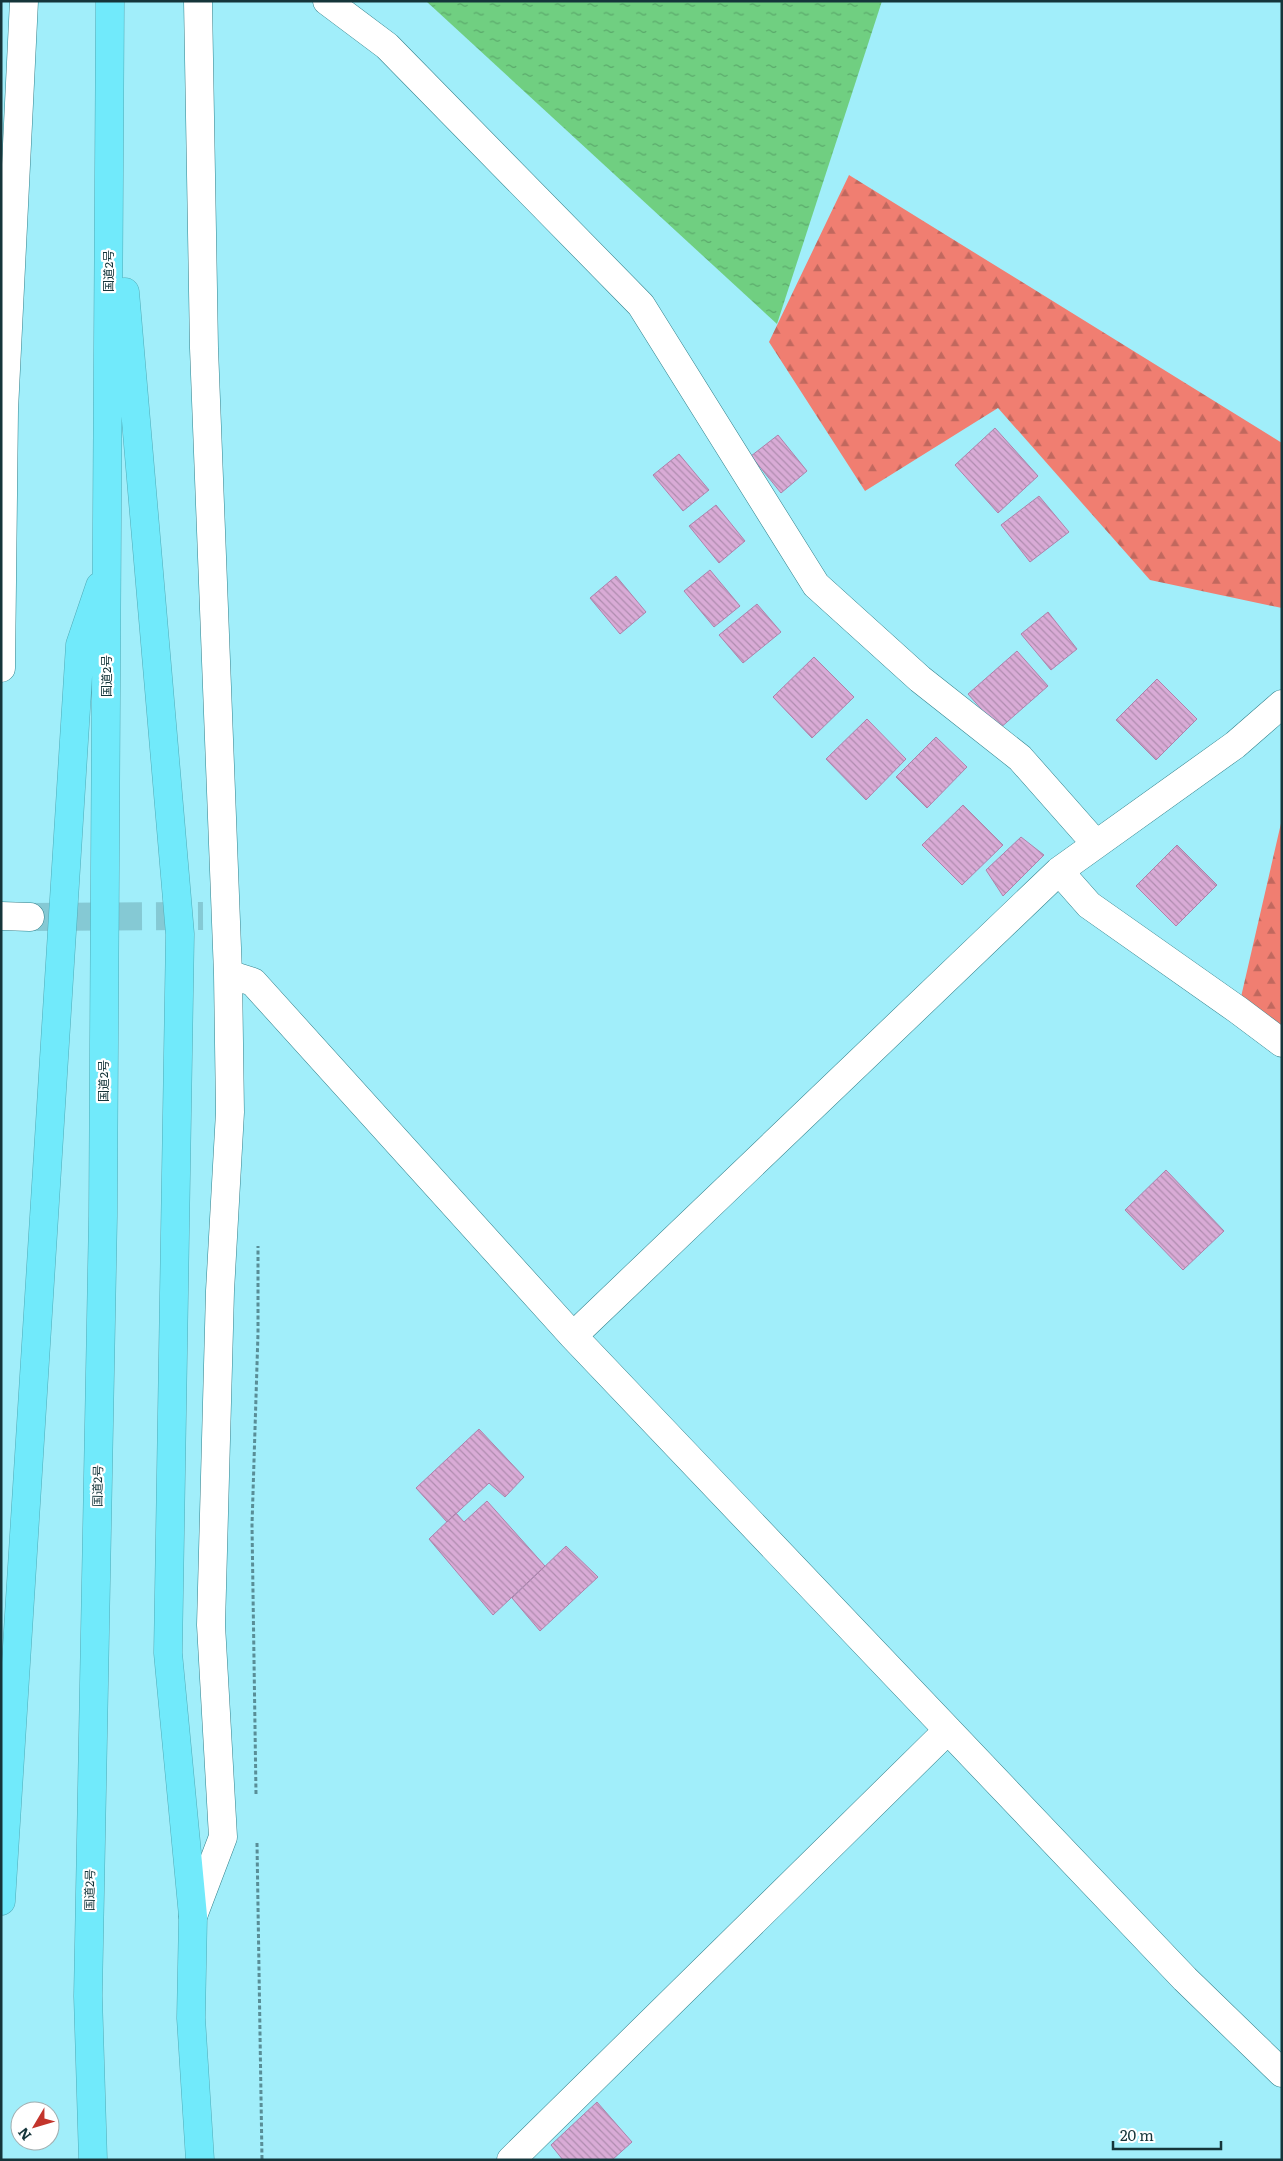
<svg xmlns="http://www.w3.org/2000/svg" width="1283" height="2161" font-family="Literata,'Noto Sans JP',serif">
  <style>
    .forest { fill: url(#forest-firs) }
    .water { fill: url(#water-ripples) }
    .building { fill: url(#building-back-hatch); stroke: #ad82ab }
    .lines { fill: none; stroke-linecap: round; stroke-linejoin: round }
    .minor-tunnel { stroke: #85c9d4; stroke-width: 28; stroke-dasharray: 28 14; stroke-linecap: butt }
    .minor-casing { stroke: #31808b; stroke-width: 29 }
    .highway-casing { stroke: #51abb7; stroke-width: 29 }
    .path { stroke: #598e97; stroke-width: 3; stroke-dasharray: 4 2.5; stroke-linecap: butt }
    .minor { stroke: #fff; stroke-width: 28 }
    .highway { stroke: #71eafb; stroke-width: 28 }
    .labels { text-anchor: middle; stroke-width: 4.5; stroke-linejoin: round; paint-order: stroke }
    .street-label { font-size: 12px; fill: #15353a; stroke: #fff }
  </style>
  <defs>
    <pattern id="forest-firs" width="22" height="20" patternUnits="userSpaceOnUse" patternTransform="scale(1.25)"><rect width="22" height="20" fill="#f07e71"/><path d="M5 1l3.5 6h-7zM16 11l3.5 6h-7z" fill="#c1685e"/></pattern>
    <pattern id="water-ripples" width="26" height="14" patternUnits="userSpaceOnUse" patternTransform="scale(1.25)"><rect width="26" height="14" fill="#70cf81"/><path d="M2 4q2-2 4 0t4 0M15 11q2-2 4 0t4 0" fill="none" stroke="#5ba96b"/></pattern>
    <pattern id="building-back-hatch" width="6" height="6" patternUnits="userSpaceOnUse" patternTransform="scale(1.25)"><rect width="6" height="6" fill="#d9abd6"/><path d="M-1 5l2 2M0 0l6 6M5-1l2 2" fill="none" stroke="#af8caf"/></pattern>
  </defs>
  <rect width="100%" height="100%" fill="#a1eefa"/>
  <!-- forest -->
  <path class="forest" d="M849,175L1282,443V608L1150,580L998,408L865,491L769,342Z
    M1282,819V1031L1238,1010Z"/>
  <!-- water -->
  <path class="water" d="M426,1H882L777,324Z"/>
  <!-- building -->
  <path class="building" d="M995,428L1038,476L998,513L955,465Z
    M778,435L807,471L781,493L751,456Z
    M679,454L709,490L683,511L653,475Z
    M1039,496L1069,532L1030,562L1001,525Z
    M716,505L745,541L719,563L689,526Z
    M710,570L740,606L714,627L684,591Z
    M616,576L646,612L620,634L590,598Z
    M757,604L781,632L743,663L719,635Z
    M1048,612L1077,649L1051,670L1021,634Z
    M1017,651L1048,686L999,729L968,694Z
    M814,657L854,697L812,738L773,697Z
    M1157,679L1197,719L1156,760L1116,720Z
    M867,719L906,759L866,800L826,759Z
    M936,737L967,767L927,808L896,777Z
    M963,805L1003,845L962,885L922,845Z
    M1021,837L1044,855L1003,896L986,870Z
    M1177,845L1217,885L1176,926L1136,886Z
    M1166,1170L1224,1231L1183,1270L1125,1210Z
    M479,1429L524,1477L505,1497L489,1483L447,1522L416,1488Z
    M487,1501L545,1566L493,1615L429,1539L456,1513L464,1522Z
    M566,1546L598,1577L540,1631L512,1598Z
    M597,2102L632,2142L612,2160H563L551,2145Z"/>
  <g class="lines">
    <!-- minor-tunnel -->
    <path class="minor-tunnel" d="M30,917L203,916"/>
    <defs>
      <path id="minor" d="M327,1L387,46L641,305L816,585L920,679L1020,758L1096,844
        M1,668L4,410L24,1
        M1059,871L1089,905L1238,1010L1282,1043
        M1,916L30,917
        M228,974L253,982L573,1336L1185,1979L1282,2073
        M573,1336L1059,871L1235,745L1282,704
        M193,1916L223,1837L211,1625L220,1291L230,1112L228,974L204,348L198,1
        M511,2160L948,1730"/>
      <path id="highway" d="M125,292L180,934L168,1653L193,1916L191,2018L200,2160
        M1,1901L80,645L100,586
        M93,2160L88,1996L103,1216L110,1"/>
    </defs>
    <!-- minor casing -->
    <use href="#minor" class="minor-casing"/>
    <!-- highway casing -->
    <use href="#highway" class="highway-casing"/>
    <!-- path -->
    <path class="path" d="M256,1794L252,1525L258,1333V1246
      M257,1843L262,2160"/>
    <!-- minor -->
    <use href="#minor" class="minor"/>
    <!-- highway -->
    <use href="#highway" class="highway"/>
  </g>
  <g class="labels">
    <!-- street labels -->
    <g class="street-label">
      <text transform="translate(109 271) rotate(-90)" y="4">国道2号</text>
      <text transform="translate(107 676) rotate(-90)" y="4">国道2号</text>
      <text transform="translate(104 1081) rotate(-90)" y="4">国道2号</text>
      <text transform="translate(98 1486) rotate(-89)" y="4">国道2号</text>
      <text transform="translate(90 1890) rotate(-89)" y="4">国道2号</text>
    </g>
  </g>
  <!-- border -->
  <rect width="1283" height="2161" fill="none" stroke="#15353a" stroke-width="5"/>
  <!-- north arrow -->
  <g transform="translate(35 2126) rotate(232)"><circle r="24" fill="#ffffff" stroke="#a1aeb0"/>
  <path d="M0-4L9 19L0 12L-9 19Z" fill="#c3352c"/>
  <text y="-8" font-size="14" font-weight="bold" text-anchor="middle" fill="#15353a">N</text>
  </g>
  <!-- scale -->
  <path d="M1113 2141v8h108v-8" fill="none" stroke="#15353a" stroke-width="2.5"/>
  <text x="1120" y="2141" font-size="15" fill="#15353a" stroke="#ffffff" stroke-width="4" paint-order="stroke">20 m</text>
</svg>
